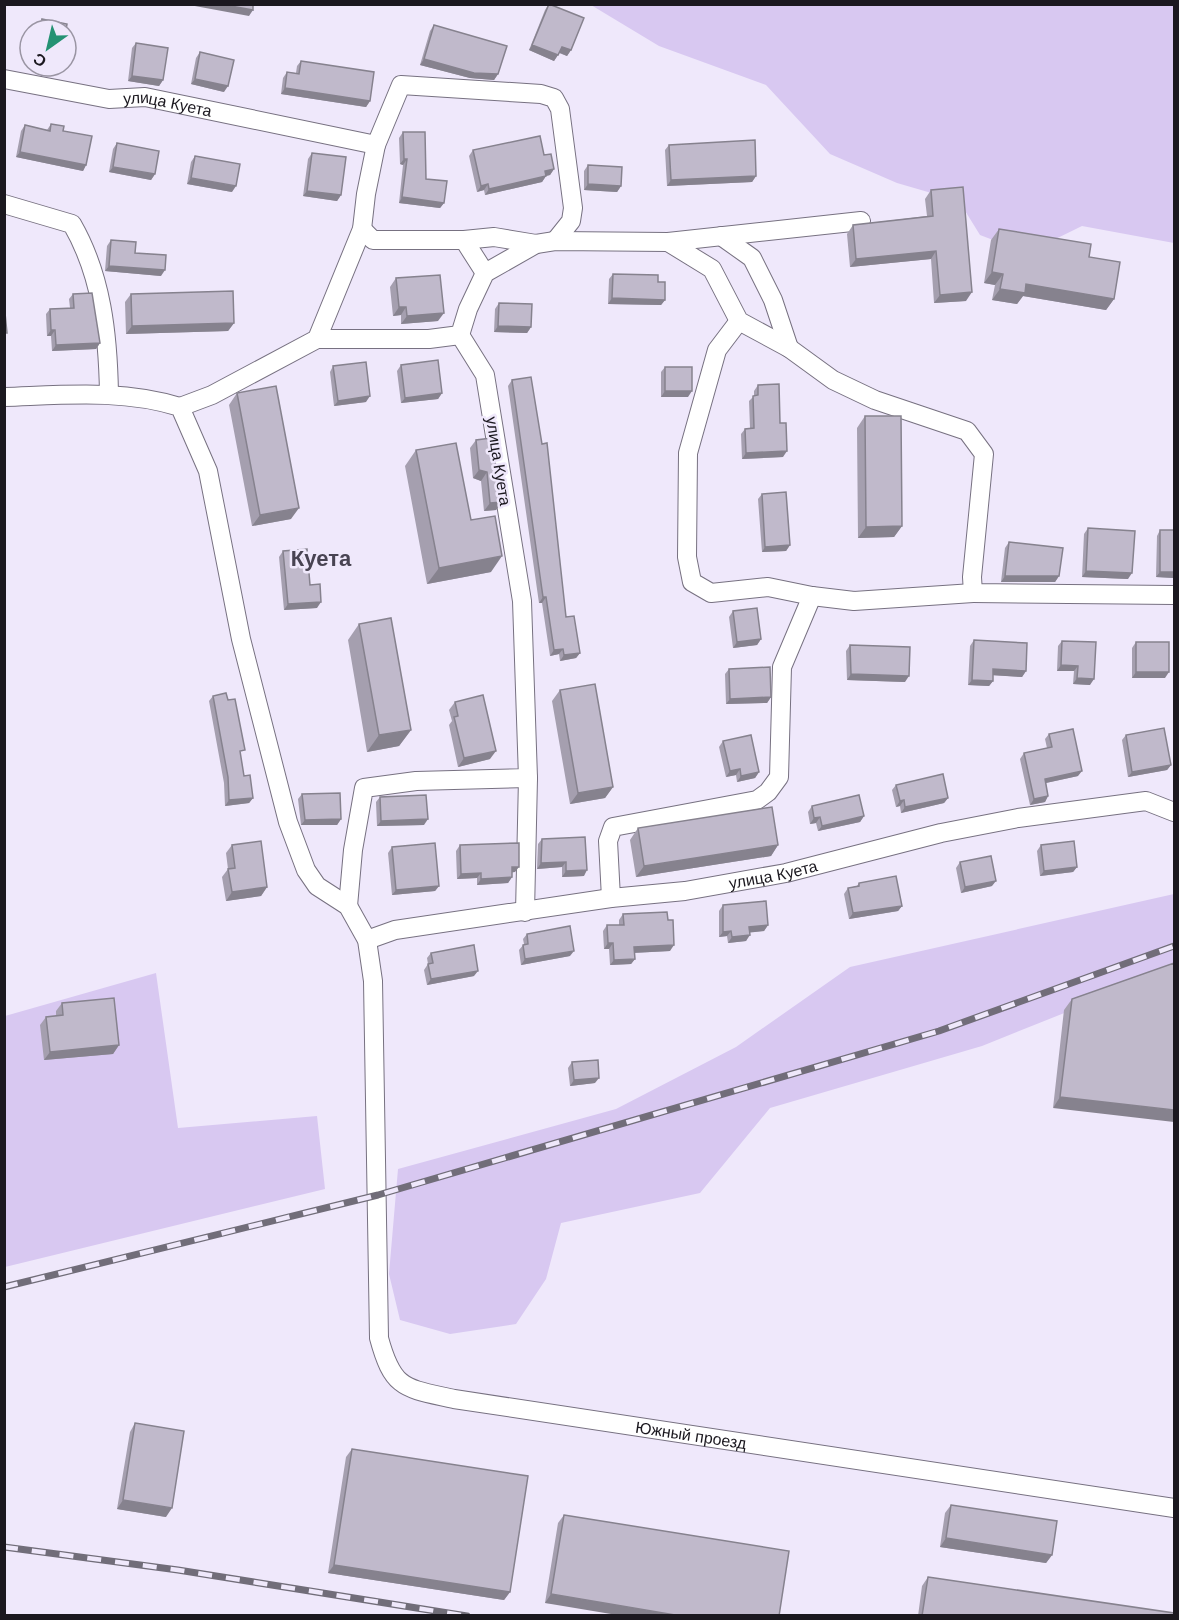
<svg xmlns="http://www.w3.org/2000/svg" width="1179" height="1620" font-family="Arial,sans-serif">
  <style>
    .green { fill: #d8c8f1 }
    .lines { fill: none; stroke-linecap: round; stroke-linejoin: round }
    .street-casing { stroke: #777181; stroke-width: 20 }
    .street { stroke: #fff; stroke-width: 18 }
    .rail-casing { stroke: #716d79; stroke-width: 7 }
    .rail { stroke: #efe8fb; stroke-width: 4.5; stroke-dasharray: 14; stroke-linecap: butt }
    .wall { fill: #a59faf }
    .shaded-wall { fill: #86828e }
    .building { fill: #c0b9cb; stroke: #86828e; stroke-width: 1.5 }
    .labels { text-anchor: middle; stroke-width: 5; stroke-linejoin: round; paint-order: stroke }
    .street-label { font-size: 16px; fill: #1b181f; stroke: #efe8fb }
    .district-label { font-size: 22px; font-weight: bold; fill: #484352; stroke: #efe8fb }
  </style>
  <rect width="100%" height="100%" fill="#efe8fb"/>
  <!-- green -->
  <path class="green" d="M591,5H1174V243L1082,226L1027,253L980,235L959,201L897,183L830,154L766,85L659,46Z
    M1174,894V969L982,1046L770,1108L700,1193L561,1223L546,1279L516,1324L450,1334L400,1320L389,1274L398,1169L616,1109L736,1047L850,967Z
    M156,973L178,1128L317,1116L325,1189L5,1267V1016Z"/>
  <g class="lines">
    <defs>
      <g id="street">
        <path id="s1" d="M4,79L109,99L145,97L376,145L366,194L362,229L317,339L212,395L180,407"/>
        <path d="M376,145L401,85L541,94L554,98L560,109L573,208L571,221L555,241"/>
        <path d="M4,204L72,224C102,276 108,335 109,394"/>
        <path d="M362,229L373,240H464L494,237L536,244"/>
        <path d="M721,236L752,258L773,300L789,348"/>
        <path d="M464,240L485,273"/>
        <path d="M668,242L712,269L739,321L789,348L833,380L875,400L967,431L984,454L972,577L973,593L1174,595"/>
        <path d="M739,321L717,350L688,453L687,557L692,582L711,593L768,587L812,596L854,601L973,593"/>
        <path d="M317,339H429L460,335L468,309L485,273L536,244L555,241L668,242L861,221"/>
        <path id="s2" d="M4,397C64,395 123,389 180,407L208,471L241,639L288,822L306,870L317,886L348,906L367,940L373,981L379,1338C393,1390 405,1388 454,1399L1174,1508"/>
        <path d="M611,898L608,841L613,827L757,800L768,792L779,777L782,667L812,596"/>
        <path d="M348,906L353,850L364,788L416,781L528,778L522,601L485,375L460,335"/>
        <path d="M525,912L528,778"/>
        <path id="s3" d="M367,940L395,930L611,898L685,891L786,873L941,833L1018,818L1146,801L1174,812"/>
      </g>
    </defs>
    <!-- street casing -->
    <use href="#street" class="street-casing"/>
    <!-- street -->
    <use href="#street" class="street"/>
    <defs>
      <path id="rail" d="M4,1287L378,1195L939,1031L1174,946
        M4,1547L178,1570L467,1616"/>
    </defs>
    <!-- rail casing -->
    <use href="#rail" class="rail-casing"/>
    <!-- rail -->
    <use href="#rail" class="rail"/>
  </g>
  <!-- wall -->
  <path class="wall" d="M549,4L571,50L567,56L559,53L554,61L529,50L545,10Z
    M42,19L66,30H37L38,25Z
    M434,25L498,74L494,80L470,78L420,65L430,31Z
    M136,43L163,80L159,86L128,81L132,48Z
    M200,52L224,92L191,84L196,58Z
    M301,61L370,101L366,107L281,94L283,78L287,72L296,73L297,66Z
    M51,124L63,131L86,165L83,171L16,157L21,131L25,125L47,130Z
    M403,132L426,179L444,203L440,208L399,203L403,165L400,164L399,138Z
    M117,143L155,174L151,180L109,172L113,149Z
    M669,145L756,176L752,182L667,186L665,150Z
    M473,150L544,155L554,169L550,175L546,176L542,182L485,195L484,190L477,192L469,156Z
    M312,153L341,195L337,201L303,196L308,159Z
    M195,156L232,192L187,184L191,162Z
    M588,165L621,186L617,192L584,190V171Z
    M931,190L966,301L934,303L931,259L850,267L847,234L853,225L927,216L925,199Z
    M999,229L1089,257L1114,299L1106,310L1023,296L1017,304L992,300L995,285L984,283L991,240Z
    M111,240L135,253L161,276L105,271L107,246Z
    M613,274L658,282L665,300L661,305L608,304L609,279Z
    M396,278L438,321L401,324V315L393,316L390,287Z
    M73,294L100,343L96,349L52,351L51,336H47L46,314L50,309L70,308L69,299Z
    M131,294L234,323L228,331L126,334L125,302Z
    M499,303L531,327L527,333L494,332L495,309Z
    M401,365L442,393L438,399L401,403L397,371Z
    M333,366L366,402L334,406L330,372Z
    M665,367L688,397H661V372Z
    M512,380L566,617L580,653L576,658L560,661L559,654L550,656L542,603H539L508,386Z
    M758,385L780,423L783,457L742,459L741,434L745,429L750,428L749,401L754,396V391Z
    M237,393L291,519L252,526L229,405Z
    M865,416L902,526L894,537L858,538L857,428Z
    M476,440L502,502L496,510L484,511L481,481L473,478L470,448Z
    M416,450L471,520L491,572L427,584L405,466Z
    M762,494L790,545L786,551L762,552L758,499Z
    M1088,528L1128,579L1082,577L1084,534Z
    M1160,530H1174V578L1156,577L1157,536Z
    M1009,542L1059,576L1055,582H1001L1005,548Z
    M283,551L310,585L317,608L284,610L279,557Z
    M733,611L761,639L757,645L733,648L729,617Z
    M359,624L411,730L399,746L367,752L348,640Z
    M974,640L1026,671L1022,677L993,675V681L989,686L968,685L970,646Z
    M1062,641L1090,685L1073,684L1074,671H1057L1058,646Z
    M1136,642L1165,678H1132V648Z
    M850,645L905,682L847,680L846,651Z
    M729,669L771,697L767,703L726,704L725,674Z
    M560,690L613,787L605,798L570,804L552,701Z
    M213,696L240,755L244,776L253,798L249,803L225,806L224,783L209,701Z
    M455,702L490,759L458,767L449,725L452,721L449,710Z
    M1049,734L1078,776L1046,783L1048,796L1045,802L1030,805L1020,759L1024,753L1047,748L1045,739Z
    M1126,735L1171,765L1167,770L1128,777L1122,740Z
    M723,741L759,772L755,778L737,782L736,775L726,777L719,747Z
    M896,785L948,798L944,803L901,813L900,806L896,807L892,790Z
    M302,794L341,819L337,825H301L298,799Z
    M380,797L424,825L377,826L376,802Z
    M812,806L864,816L860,822L818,831L816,823L810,824L808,812Z
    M638,828L778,845L771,856L636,877L630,840Z
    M542,839L584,876L562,877V867L537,869L538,844Z
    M232,845L267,887L261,896L226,901L222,877L228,869L226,853Z
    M460,845L515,872H512V877L508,883L477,885V878L457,879L456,851Z
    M1041,845L1077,867L1073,872L1040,876L1037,851Z
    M392,847L439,886L435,891L392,895L388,853Z
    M960,862L992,886L961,893L956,868Z
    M859,883L902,906L898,911L849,919L844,894L848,888L857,886Z
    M723,905L768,925L764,931L750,932L746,941L728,943L727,936L719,937V911Z
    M623,914L670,951L634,953L635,959L631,964L610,965L609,949H604L603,931L607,925H619V920Z
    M527,934L570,956L521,965L519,950L524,944L523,939Z
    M431,953L474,976L427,985L424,970L428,964L427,958Z
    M1174,963L1053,1108L1064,1010L1072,999Z
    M62,1003L119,1045L113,1054L44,1060L40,1025L46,1017L56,1016V1011Z
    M572,1062L595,1083L570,1086L568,1068Z
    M135,1423L166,1517L117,1509L130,1432Z
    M352,1449L510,1592L504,1600L328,1573L346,1457Z
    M951,1505L1052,1555L1046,1563L940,1547L945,1513Z
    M564,1515L779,1616L545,1603L558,1523Z
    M928,1577L1174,1616H918L922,1586Z"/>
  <!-- shaded-wall -->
  <path class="shaded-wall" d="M184,4H220L253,10L249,16Z
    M532,45L558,55L554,61L529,50Z
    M562,47L571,50L567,56L558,52Z
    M424,59L498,74L494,80L470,78L420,65Z
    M132,76L163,80L159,86L128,81Z
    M195,79L228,86L224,92L191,84Z
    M285,88L370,101L366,107L281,94Z
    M20,152L86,165L83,171L16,157Z
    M404,159H407L403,165L400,164Z
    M113,167L155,174L151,180L109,172Z
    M554,169L550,175L541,177L545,171Z
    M546,176L542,182L485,195L489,189Z
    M756,176L752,182L667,186L671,180Z
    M191,178L236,186L232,192L187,184Z
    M488,184L484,190L477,192L481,186Z
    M588,184L621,186L617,192L584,190Z
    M307,191L341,195L337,201L303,196Z
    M402,197L444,203L440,208L399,203Z
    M936,251L931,259L850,267L856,259Z
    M109,266L165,270L161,276L105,271Z
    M992,272L1003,274L995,285L984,283Z
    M1026,284L1114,299L1106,310L1023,296L1017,304L992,300L1000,289Z
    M972,292L966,301L934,303L940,295Z
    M612,298L665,300L661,305L608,304Z
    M399,307H406L401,315L393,316Z
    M444,313L438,321L401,324L407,316Z
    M234,323L228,331L126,334L132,326Z
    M498,326L531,327L527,333L494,332Z
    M51,330H55L51,336H47Z
    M100,343L96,349L52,351L56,345Z
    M665,391H692L688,397H661Z
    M442,393L438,399L401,403L405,398Z
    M370,396L366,402L334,406L338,401Z
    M787,451L783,457L742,459L746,453Z
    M479,470L487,472L481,481L473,478Z
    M502,502L496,510L484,511L490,503Z
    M299,508L291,519L252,526L260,515Z
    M902,526L894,537L858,538L866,527Z
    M790,545L786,551L762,552L765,547Z
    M502,556L491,572L427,584L439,568Z
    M1086,571L1132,573L1128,579L1082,577Z
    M1160,572H1174V578L1156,577Z
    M1005,576H1059L1055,582H1001Z
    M543,597H546L542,603H539Z
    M321,602L317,608L284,610L288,604Z
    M761,639L757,645L733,648L737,642Z
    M563,649L559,654L550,656L554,650Z
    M580,653L576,658L560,661L564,655Z
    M1061,665L1078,666L1074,671H1057Z
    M993,669L1026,671L1022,677L989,675Z
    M1136,672H1169L1165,678H1132Z
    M851,674L909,676L905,682L847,680Z
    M1077,678L1094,679L1090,685L1073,684Z
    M972,680L993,681L989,686L968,685Z
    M771,697L767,703L726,704L730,699Z
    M411,730L399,746L367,752L379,735Z
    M496,751L490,759L458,767L464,758Z
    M1171,765L1167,770L1128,777L1132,772Z
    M740,769L736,775L726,777L730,771Z
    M1082,771L1078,776L1041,784L1045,779Z
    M759,772L755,778L737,782L741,776Z
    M613,787L605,798L570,804L578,793Z
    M1048,796L1045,802L1030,805L1034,799Z
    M253,798L249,803L225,806L229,800Z
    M948,798L944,803L901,813L905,807Z
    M904,800L900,806L896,807L900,801Z
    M864,816L860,822L818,831L822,826Z
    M820,817L816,823L810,824L814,818Z
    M341,819L337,825H301L305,820Z
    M428,819L424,825L377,826L381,821Z
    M778,845L771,856L636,877L644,866Z
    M566,862L562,867L537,869L541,863Z
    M512,867H519L515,872L508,873Z
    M1077,867L1073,872L1040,876L1044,871Z
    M587,870L584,876L562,877L566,871Z
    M481,873L477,878L457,879L461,874Z
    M512,877L508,883L477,885L481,879Z
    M996,881L992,886L961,893L965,887Z
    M439,886L435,891L392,895L396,890Z
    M267,887L261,896L226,901L232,892Z
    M902,906L898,911L849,919L853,913Z
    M768,925L764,931L746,933L749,927Z
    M731,931L727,936L719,937L723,932Z
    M750,935L746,941L728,943L732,937Z
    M608,943H613L609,949H604Z
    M674,945L670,951L630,953L634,947Z
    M574,951L570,956L521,965L525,959Z
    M635,959L631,964L610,965L614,960Z
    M478,971L474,976L427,985L431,979Z
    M119,1045L113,1054L44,1060L50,1052Z
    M599,1078L595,1083L570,1086L574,1080Z
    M1060,1097L1174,1110V1122L1053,1108Z
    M123,1500L172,1508L166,1517L117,1509Z
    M946,1538L1052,1555L1046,1563L940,1547Z
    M334,1565L510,1592L504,1600L328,1573Z
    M551,1594L681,1616H623L545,1603Z"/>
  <!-- building -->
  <path class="building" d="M220,4H253V10Z
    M549,4L584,18L571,50L562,47L558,55L532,45Z
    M42,19L67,24L66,30H40Z
    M434,25L507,46L498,74L474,73L424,59Z
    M136,43L168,48L163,80L132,76Z
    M200,52L234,60L228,86L195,79Z
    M301,61L374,72L370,101L285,88L287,72L299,74Z
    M51,124L64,126L63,131L92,136L86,165L20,152L25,125L50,131Z
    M403,132H425L426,179L447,181L444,203L402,197L407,159H404Z
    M540,136L544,155L551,154L554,169L545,171L546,176L489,189L488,184L481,186L473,150Z
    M755,140L756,176L671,180L669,145Z
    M117,143L159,151L155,174L113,167Z
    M312,153L346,157L341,195L307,191Z
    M195,156L240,164L236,186L191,178Z
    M588,165L622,167L621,186L588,184Z
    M963,187L972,292L940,295L936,251L856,259L853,225L933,216L931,190Z
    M999,229L1091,244L1089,257L1120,262L1114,299L1026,284L1025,293L1000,289L1003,274L992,272Z
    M111,240L136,242L135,253L166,255L165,270L109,266Z
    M613,274L658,275V282H665V300L612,298Z
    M440,275L444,313L407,316L406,307H399L396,278Z
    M233,291L234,323L132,326L131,294Z
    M92,293L100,343L56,345L55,330H51L50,309L74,308L73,294Z
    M4,303L7,333H4Z
    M499,303L532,304L531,327L498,326Z
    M438,360L442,393L405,398L401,365Z
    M366,362L370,396L338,401L333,366Z
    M665,367H692V391H665Z
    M531,377L542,444L547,443L566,617L574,616L580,653L564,655L563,649L554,650L546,597H543L512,380Z
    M779,384L780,423H786L787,451L746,453L745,429L754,428L753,396L758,395V385Z
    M276,386L299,508L260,515L237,393Z
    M865,416H901L902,526L866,527Z
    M491,438L502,502L490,503L487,472L479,470L476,440Z
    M456,443L471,520L495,516L502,556L439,568L416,450Z
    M786,492L790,545L765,547L762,494Z
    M1088,528L1135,531L1132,573L1086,571Z
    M1160,530H1174V572H1160Z
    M1009,542L1063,548L1059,576H1005Z
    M307,549L310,585L320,584L321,602L288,604L283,551Z
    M757,608L761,639L737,642L733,611Z
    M391,618L411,730L379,735L359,624Z
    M974,640L1027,643L1026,671L993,669V681L972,680Z
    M1062,641L1096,642L1094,679L1077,678L1078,666L1061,665Z
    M1136,642H1169V672H1136Z
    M850,645L910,647L909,676L851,674Z
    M770,667L771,697L730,699L729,669Z
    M595,684L613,787L578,793L560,690Z
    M226,693L228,700L235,699L245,750L240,751L244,776L250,775L253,798L229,800L228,777L213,696Z
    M483,695L496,751L464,758L454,717L458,716L455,702Z
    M1164,728L1171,765L1132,772L1126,735Z
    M1073,729L1082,771L1045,779L1048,796L1034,799L1024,753L1052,747L1049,734Z
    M751,735L759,772L741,776L740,769L730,771L723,741Z
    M943,774L948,798L905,807L904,800L900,801L896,785Z
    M340,793L341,819L305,820L302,794Z
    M426,795L428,819L381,821L380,797Z
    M859,795L864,816L822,826L820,817L814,818L812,806Z
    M772,807L778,845L644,866L638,828Z
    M585,837L587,870L566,871V862L541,863L542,839Z
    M261,841L267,887L232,892L228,869L235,868L232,845Z
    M1074,841L1077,867L1044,871L1041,845Z
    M435,843L439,886L396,890L392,847Z
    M519,843V867H512V877L481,879V873L461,874L460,845Z
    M991,856L996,881L965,887L960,862Z
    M896,876L902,906L853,913L848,888L859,886V883Z
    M766,901L768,925L749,927L750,935L732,937L731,931L723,932V905Z
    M667,912L668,920H673L674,945L634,947L635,959L614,960L613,943H608L607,925H624L623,914Z
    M570,926L574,951L525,959L523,945L528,944L527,934Z
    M474,945L478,971L431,979L428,964L433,963L431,953Z
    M1174,963V1110L1060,1097L1072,999Z
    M114,998L119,1045L50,1052L46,1017L63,1015L62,1003Z
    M598,1060L599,1078L574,1080L572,1062Z
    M135,1423L184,1431L172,1508L123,1500Z
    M352,1449L528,1476L510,1592L334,1565Z
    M951,1505L1057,1521L1052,1555L946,1538Z
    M564,1515L789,1551L779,1616H681L551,1594Z
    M928,1577L1174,1613V1616H922Z"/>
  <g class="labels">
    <!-- street labels -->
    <g class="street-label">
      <text dy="6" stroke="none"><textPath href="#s1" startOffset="166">улица Куета</textPath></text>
      <text transform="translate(499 461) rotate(81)" y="6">улица Куета</text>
      <text dy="6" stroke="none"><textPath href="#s3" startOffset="412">улица Куета</textPath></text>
      <text dy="6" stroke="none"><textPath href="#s2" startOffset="1498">Южный проезд</textPath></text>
    </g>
    <!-- district labels -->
    <g class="district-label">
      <text x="321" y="566">Куета</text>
    </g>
  </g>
  <!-- border -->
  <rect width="1179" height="1620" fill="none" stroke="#1b181f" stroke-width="12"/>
  <!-- north arrow -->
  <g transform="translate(48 48) rotate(214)"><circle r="28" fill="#efe8fb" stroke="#9a95a3" stroke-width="1.5"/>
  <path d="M0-4.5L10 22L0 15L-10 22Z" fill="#249273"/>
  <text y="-9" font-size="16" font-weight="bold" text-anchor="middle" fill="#1b181f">С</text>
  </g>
</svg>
